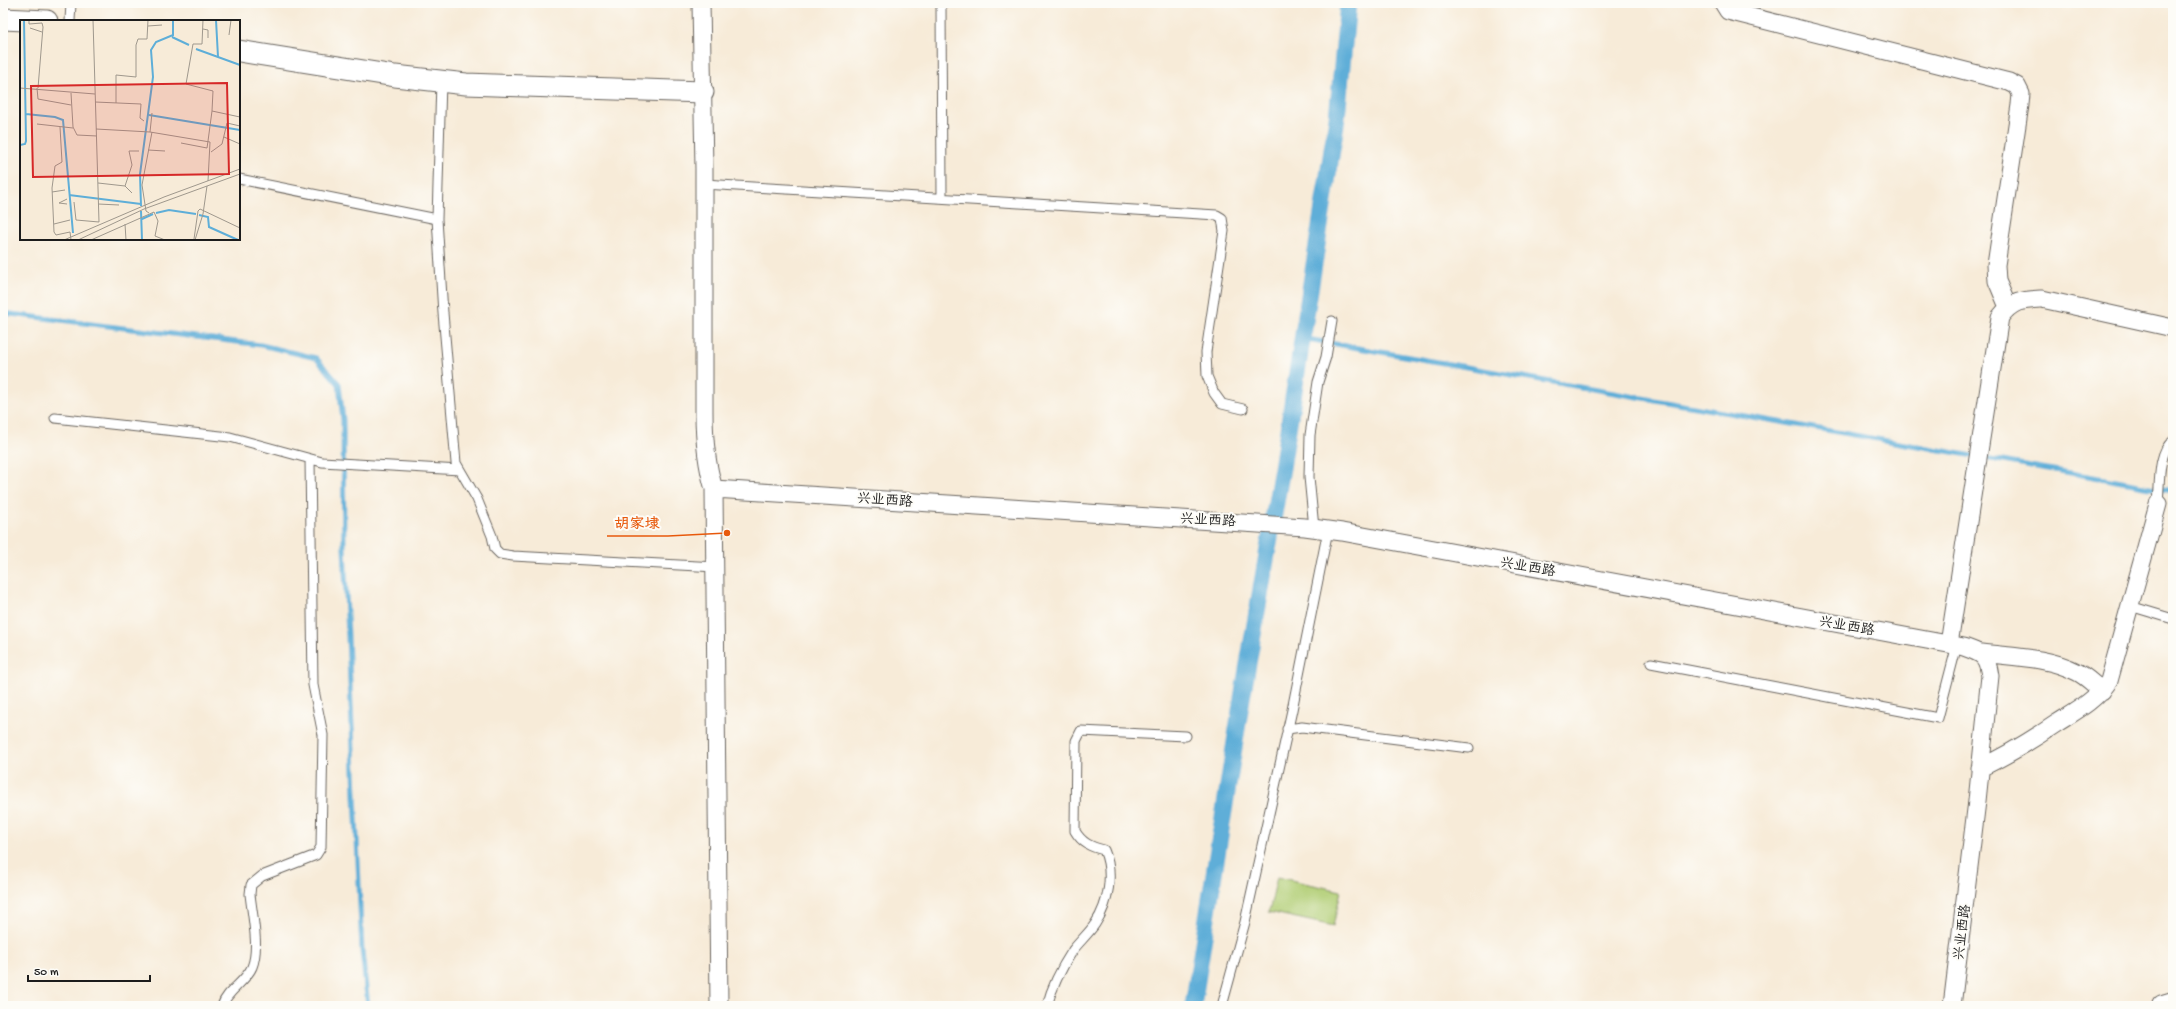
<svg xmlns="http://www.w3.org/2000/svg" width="2176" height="1009" font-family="'Gochi Hand','LXGW WenKai TC',sans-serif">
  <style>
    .grass { fill: #b1ce75; stroke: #667548 }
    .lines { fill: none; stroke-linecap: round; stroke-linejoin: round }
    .stream { stroke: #5eaed8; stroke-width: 5 }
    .canal { stroke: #5eaed8; stroke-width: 17 }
    .service-casing { stroke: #69645e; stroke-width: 11 }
    .minor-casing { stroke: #69645e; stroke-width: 19 }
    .tertiary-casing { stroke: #69645e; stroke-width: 23 }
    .motorway-casing { stroke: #69645e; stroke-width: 24 }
    .service { stroke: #fff; stroke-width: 9 }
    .minor { stroke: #fff; stroke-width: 17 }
    .tertiary { stroke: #fff; stroke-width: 21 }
    .motorway { stroke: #fff; stroke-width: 22 }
    .labels { text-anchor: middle; stroke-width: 4; stroke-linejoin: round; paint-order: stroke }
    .street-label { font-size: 14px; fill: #1c1c1c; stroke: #fdfcf7 }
    .inset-river { fill: none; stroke: #5eaed8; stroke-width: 2 }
    .inset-road { fill: none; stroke: #9f988d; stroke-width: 1 }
    .view { fill: #d62828; fill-opacity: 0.15; stroke: #d62828; stroke-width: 2 }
    .inset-edge { fill: none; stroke: #1c1c1c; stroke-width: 2 }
    .leader { fill: none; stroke: #e8590c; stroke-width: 1.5 }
    .callout-dot { fill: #e8590c; stroke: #fdfcf7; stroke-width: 1.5 }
    .callout-label { font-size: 15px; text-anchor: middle; font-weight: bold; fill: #e8590c; stroke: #fdfcf7; stroke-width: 4; stroke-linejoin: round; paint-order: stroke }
  </style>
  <rect width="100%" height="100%" fill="#fdfcf7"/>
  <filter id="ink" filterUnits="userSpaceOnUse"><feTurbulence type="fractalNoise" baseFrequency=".025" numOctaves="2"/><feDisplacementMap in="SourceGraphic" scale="8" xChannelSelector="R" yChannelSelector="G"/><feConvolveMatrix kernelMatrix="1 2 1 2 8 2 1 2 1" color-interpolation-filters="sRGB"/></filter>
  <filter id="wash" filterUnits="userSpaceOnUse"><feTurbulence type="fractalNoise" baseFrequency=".012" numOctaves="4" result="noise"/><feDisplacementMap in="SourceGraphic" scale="16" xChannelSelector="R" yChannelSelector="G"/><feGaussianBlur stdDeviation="0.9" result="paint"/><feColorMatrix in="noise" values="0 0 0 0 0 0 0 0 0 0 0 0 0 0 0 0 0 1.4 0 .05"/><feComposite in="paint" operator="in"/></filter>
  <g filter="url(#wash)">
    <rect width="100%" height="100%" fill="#f7ebd8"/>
    <!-- grass -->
    <path class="grass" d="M1277,877L1341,891L1333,926L1269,912Z"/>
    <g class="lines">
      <!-- stream -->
      <path class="stream" d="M3,313L261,345L316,358L339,384L343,420L344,547L362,951L368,1006
        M1301,338L2173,491"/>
      <!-- canal -->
      <path class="canal" d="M1193,1006L1241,704L1282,468L1337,118L1348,3"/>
    </g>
  </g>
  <g filter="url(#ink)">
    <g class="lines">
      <defs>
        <path id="service" d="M941,3L942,198
          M70,21L71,3
          M441,81L437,219L443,313L456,463L477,499L492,536L495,549L500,554L513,556L716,567
          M239,179L437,219
          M704,184L1217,215L1222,218L1224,231L1206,352L1207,376L1214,393L1222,404L1243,409
          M55,418L230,437L322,462L460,470
          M2158,504C2160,486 2157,452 2173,441
          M1314,528L1309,477L1310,435L1318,382L1326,357L1332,321
          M2130,606L2173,619
          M1651,663L1938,718L1957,645
          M1287,729L1302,727L1469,748
          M222,1006C227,990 245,983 252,967C260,948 252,914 250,894L251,885L262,876L316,855L321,847L323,735L313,685L310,459
          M1047,1006C1052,986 1062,967 1073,950C1080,941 1089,933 1095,924C1109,903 1114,873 1104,850C1091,847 1082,843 1075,831L1076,741L1081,731L1186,736
          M1222,1006L1245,922L1292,710L1328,530"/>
        <path id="minor" d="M701,3L704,169V412C704,439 706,463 714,489L719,1006
          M1723,3L1728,11L2009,82L2017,86L2021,94L2020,105L1996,265L1997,281L2008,307
          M714,489L1305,527L1342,532L1964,647C1983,654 1987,655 1990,676L1977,801L1952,1006
          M1949,644L2000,317C2013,300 2022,300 2042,299L2173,328
          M1981,653C2013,657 2048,657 2077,672C2086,676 2094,685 2102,691
          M1980,768C2008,755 2032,740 2057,723C2076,711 2096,700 2109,681L2158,504"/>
        <path id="tertiary" d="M3,19L47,21
          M239,51L395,76L466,84L703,92"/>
        <path id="motorway" d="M2163,1006L2173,1003"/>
      </defs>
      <!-- service casing -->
      <use href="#service" class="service-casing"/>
      <!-- minor casing -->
      <use href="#minor" class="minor-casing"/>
      <!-- tertiary casing -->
      <use href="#tertiary" class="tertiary-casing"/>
      <!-- motorway casing -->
      <use href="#motorway" class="motorway-casing"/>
      <!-- service -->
      <use href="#service" class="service"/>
      <!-- minor -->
      <use href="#minor" class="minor"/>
      <!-- tertiary -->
      <use href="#tertiary" class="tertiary"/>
      <!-- motorway -->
      <use href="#motorway" class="motorway"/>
    </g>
  </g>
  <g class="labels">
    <!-- street labels -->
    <g class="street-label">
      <text transform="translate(885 499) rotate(4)" y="5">兴业西路</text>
      <text transform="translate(1208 519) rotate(3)" y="5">兴业西路</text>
      <text transform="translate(1528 566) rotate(10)" y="5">兴业西路</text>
      <text transform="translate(1847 625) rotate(10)" y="5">兴业西路</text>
      <text transform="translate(1961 932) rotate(-83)" y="5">兴业西路</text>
    </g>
  </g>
  <!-- overview -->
  <g transform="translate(20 20)">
    <rect width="220" height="220" fill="#f7ebd8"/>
    <path class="inset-river" d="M196,0L198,37M152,17L169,25M176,29L220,45M6,94L35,97L43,100L53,213M129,95L220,110M0,125L5,124L6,121L4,0M49,175L121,184M121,186L120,154L133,57L131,30L136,22L153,15V0M121,191L122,220M136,193L149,190L176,194M179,195L188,197L189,207L218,220M122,199L133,194"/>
    <path class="inset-road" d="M9,0V4L22,3L23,7L18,68M73,0L79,202M183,0L182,24H173L166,64L193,71L192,91M128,6L142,5M10,8L22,12M183,9L188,10V18M209,15L211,0M0,68L75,74M17,68L18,79L51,85M51,73L53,107L57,115L77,116M75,82L121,84L120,98L124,101M96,83V55L116,57V25L118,19H127L128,0M17,104L53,108M40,107L42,142L35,146L32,168L34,212L36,215L50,212L51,220M76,109L130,112L190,122L188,161M130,112L132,93M204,117L220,124M188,121L192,91L220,97M161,123L187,128L188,121M128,130L145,131M191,132L202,124L207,103L220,106M78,163L105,166M32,172L45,170M112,173L105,166L112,145L109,131H119M47,179L39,183L47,184M54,182L56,200L79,202M78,184L99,185M129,193L126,191L122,165L132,112M34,204L50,200M105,204L106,220M174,219L178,191L180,189L220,208M44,220L144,177L220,149M58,220L124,189L220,154M71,220L134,192L138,201L135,216L145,220M175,220L183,194L187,166"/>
    <path class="view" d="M207,63L209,154L13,157L11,66Z"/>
    <rect width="220" height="220" class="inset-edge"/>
  </g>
  <!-- callouts -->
  <path class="leader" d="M727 533L668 536H607"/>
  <circle class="callout-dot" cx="727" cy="533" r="4"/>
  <g class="callout-label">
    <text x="637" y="528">胡家埭</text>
  </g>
  <!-- margin -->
  <rect width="2176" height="1009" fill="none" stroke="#fdfcf7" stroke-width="16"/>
  <!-- scale -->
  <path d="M28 975v6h122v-6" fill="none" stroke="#1c1c1c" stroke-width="2"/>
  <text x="34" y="975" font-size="12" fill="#1c1c1c" stroke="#fdfcf7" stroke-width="3" paint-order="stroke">50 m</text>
</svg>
